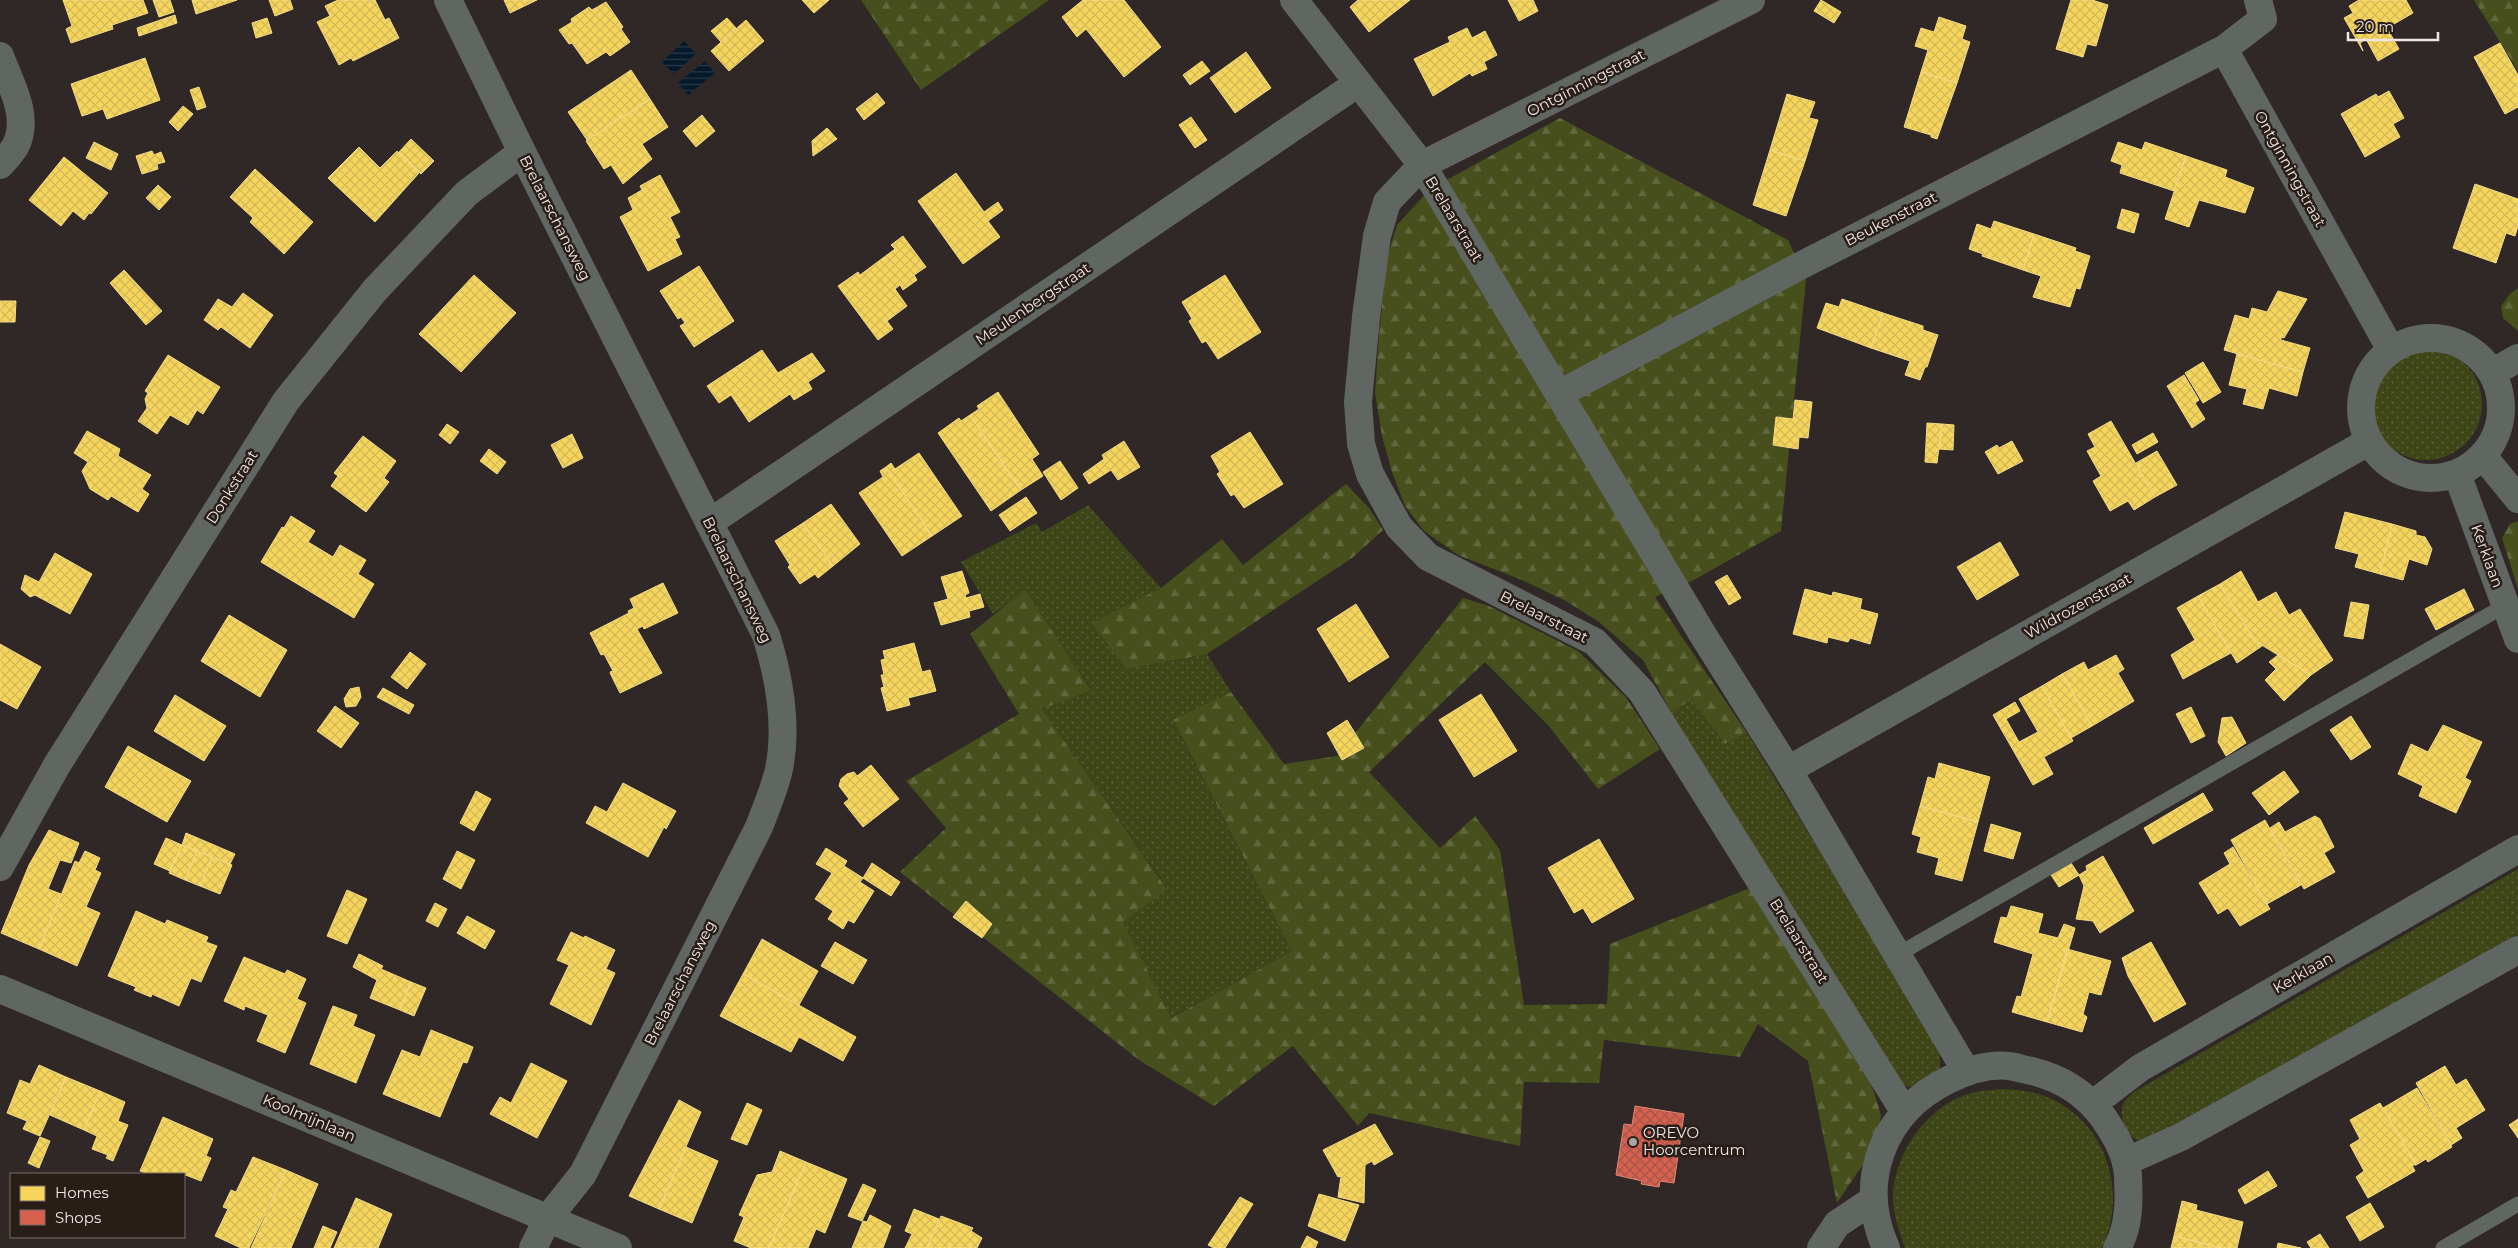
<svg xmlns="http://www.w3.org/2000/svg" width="2518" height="1248" font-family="Montserrat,sans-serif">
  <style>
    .grass { fill: url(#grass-dots) }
    .forest { fill: url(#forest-firs) }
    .water { fill: url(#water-rules) }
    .homes { fill: url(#homes-cross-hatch); stroke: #f4da84 }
    .shops { fill: url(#shops-cross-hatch); stroke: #de887a }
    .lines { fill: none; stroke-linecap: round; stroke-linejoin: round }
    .service { stroke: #606763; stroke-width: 15 }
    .minor { stroke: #606763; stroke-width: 28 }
    .tertiary { stroke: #606763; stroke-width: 28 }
    .poi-dot { fill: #aca4a1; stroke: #291d18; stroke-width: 2 }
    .labels { text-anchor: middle; stroke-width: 5; stroke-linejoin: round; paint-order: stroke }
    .street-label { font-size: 15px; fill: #efe6e3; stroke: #291d18 }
    .poi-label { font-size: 15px; fill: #efe6e3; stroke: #291d18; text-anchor: start }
  </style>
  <defs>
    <pattern id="grass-dots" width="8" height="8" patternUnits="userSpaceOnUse" patternTransform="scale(1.25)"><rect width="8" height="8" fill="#3e4517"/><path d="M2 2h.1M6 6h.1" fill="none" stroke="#5a6039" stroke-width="1.8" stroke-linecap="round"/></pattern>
    <pattern id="forest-firs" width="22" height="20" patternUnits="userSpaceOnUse" patternTransform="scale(1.25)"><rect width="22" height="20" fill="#474f1c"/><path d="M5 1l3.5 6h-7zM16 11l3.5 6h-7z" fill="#62683d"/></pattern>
    <pattern id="water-rules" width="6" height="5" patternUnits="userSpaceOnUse" patternTransform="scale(1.25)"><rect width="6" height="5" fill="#04192a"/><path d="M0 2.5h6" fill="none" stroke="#293a49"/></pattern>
    <pattern id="homes-cross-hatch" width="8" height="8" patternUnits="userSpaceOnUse" patternTransform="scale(1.25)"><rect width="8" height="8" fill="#f6d55c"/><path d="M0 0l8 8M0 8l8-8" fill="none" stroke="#d3b857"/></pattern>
    <pattern id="shops-cross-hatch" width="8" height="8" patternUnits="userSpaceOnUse" patternTransform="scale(1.25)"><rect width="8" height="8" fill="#d6604d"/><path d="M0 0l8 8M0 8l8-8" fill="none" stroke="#a4574a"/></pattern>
  </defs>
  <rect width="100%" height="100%" fill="#2f2826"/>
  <!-- grass -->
  <path class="grass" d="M2370 404a56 56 0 1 1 112 0a56 56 0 1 1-112 0Z
    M1088,505L1161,588L1093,623L1126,669L1207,654L1231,692L1173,721L1292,951L1170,1018L1123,922L1167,888L1042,709L1091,689L1025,591L993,614L961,562L1036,523L1042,532Z
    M1692,700L1725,744L1747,733L1940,1047V1075L1919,1089L1905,1086L1896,1081L1671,712Z
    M2518,869V935L2167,1136C2163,1138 2157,1141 2152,1142C2132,1146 2117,1123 2123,1104C2125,1100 2131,1095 2134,1092Z
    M2003,1089C2018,1090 2033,1091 2047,1097C2107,1122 2128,1192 2102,1248H1905C1899,1231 1893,1215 1893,1196C1895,1150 1930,1102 1976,1092C1985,1090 1994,1090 2003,1089Z"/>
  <!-- forest -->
  <path class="forest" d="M861,0H1049L921,90Z
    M2474,0H2518V71Z
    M1560,118L1788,240L1806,279L1781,531L1694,580L1655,597L1747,733L1725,744L1692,700L1671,712L1643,660L1599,622L1566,601L1522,580L1458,555L1424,531L1405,506L1392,472L1382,436L1375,393L1379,335L1387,258L1397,225L1430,189Z
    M2518,288V331L2503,318L2501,306L2510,294Z
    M1346,484L1369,508L1383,530L1352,558L1207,654L1126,669L1092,623L1161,588L1222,539L1243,565Z
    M2518,521V589L2502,538L2510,524Z
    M1025,590L1091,690L1042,709L1167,889L1123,922L1171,1018L1292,951L1173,720L1231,692L1284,764L1337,756L1463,598L1489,606L1578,651L1625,696L1660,749L1598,789L1548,725L1485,662L1369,772L1440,848L1475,816L1500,850L1524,1005L1607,1004L1610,944L1750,888L1853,1047L1874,1092L1881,1115L1877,1143L1837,1203L1808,1061L1758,1024L1740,1057L1604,1040L1599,1083L1524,1082L1520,1146L1369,1113L1358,1126L1293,1046L1214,1106L1139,1060L900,872L946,828L906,781L1019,714L970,634Z"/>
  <!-- water -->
  <path class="water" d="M684,41L696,54L674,74L662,62Z
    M705,61L715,73L688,95L678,83Z"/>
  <!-- homes -->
  <path class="homes" d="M63,0H143L148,13L112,25L113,29L71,43L66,29L72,26Z
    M153,0H170L174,12L159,17Z
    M192,0H237L196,14Z
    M269,0H290L293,9L275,16Z
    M338,0H375L385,20L389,18L399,38L353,61L351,58L339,65L317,22L330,16L325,6Z
    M504,0H537L510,13Z
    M802,0H829L814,13Z
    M1083,0H1124L1161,47L1124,77L1086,29L1077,37L1062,17Z
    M1358,0H1410L1369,32L1350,7Z
    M1508,0H1533L1538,11L1519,21Z
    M1821,0L1841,12L1834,23L1814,11Z
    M2071,0H2092L2108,5L2096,46L2087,44L2083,57L2056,49Z
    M2359,0H2406L2413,13L2387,28L2399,49L2378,61L2366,39L2360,43L2363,51L2344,18L2353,13L2349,6Z
    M606,2L623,27L621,29L630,42L610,56L606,52L587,64L572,43L569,44L559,30L572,22L571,19L589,7L592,10Z
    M175,15L177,23L139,36L137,28Z
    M1939,17L1966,26L1962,39L1970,42L1957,83L1921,72L1928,50L1915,46L1921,28L1934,32Z
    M267,18L272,33L256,38L252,23Z
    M727,18L736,28L721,42L711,31Z
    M746,20L764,41L729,71L711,51Z
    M1467,28L1472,38L1485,31L1497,55L1484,62L1487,69L1472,76L1470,73L1433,96L1414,59L1450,42L1448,37Z
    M2500,43L2518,75V107L2505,114L2474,57Z
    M1246,52L1271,88L1235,113L1210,78Z
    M145,58L160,100L107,119L103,109L82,116L71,84Z
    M1202,61L1210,71L1190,85L1183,75Z
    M631,70L650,99L587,140L568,112Z
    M1921,72L1957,83L1937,139L1931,137V135L1904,127Z
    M199,87L206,107L197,110L190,90Z
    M2389,91L2404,118L2393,124L2400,137L2365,157L2341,114L2376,94L2378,97Z
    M877,93L885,103L864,120L856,109Z
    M1787,94L1815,102L1809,118L1818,120L1805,161L1770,150Z
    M650,99L668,127L642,144L652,159L623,184L611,165L604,169L586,141Z
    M183,106L193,114L178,131L169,122Z
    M702,115L715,131L696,147L683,131Z
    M1191,117L1207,140L1195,148L1179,125Z
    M827,128L837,139L813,156L812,141Z
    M411,139L434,161L421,174L399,152Z
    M94,142L118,154L111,170L86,158Z
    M2118,142L2142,150L2145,142L2186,156L2174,191L2120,173L2122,165L2111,161Z
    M359,147L380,168L397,151L419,173L375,222L328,178Z
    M1770,150L1805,161L1786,216L1753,205Z
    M152,151L154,155L161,152L165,162L157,164L158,169L142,174L136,156Z
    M2186,156L2227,170L2225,177L2254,188L2245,213L2199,200L2189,227L2165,219Z
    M64,157L108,193L91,214L89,213L84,220L73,211L61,226L29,200Z
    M255,169L313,222L284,254L250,222L253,218L230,197Z
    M956,173L984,212L998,202L1003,210L988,221L1000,237L963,264L918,201Z
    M660,175L680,212L670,217L680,237L675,239L682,254L648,271L620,217L633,210L628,198L642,190L640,186Z
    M2475,184L2518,199V226L2515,236L2506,233L2496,263L2453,248Z
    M158,185L171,197L159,210L146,198Z
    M2122,209L2139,214L2134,233L2117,228Z
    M1994,221L2034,234L2023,270L1982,256L1983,254L1969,249L1977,224L1991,229Z
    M2034,234L2076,248L2075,251L2090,256L2080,289L2076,288L2070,307L2033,297L2041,276L2023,270Z
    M903,236L926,267L914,275L917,280L903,290L900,285L895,289L907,306L887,321L893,329L878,340L838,286L858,272L860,275L895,249L891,245Z
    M699,266L734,321L694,347L680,326L685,323L681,317L678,319L660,291Z
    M124,270L162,311L146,325L110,283Z
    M474,275L516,313L461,372L419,334Z
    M1225,275L1261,332L1218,359L1206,341L1202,343L1189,321L1192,319L1182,302Z
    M2278,291L2307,299L2284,338L2281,337V340L2310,348L2303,372L2224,350L2235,315L2249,319L2252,308L2267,312Z
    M243,293L273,315L250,348L221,327L218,330L204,320L218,299L232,307Z
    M1842,299L1883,313L1871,348L1817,328L1826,303L1839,307Z
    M0,301H16L15,322H0Z
    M1883,313L1923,326V330L1938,335L1927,367H1925L1920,380L1905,375L1910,361L1871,348Z
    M762,350L778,373L812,353L825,371L808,382L812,389L794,400L790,394L749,422L731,395L719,403L707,386Z
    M2237,354L2303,372L2297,396L2269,388L2263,409L2243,404L2247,389L2229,385Z
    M168,355L220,387L203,414L197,410L188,425L170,415L157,434L138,421L147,408L145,399L148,393L145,391Z
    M2203,362L2221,392L2203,403L2185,373Z
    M2184,375L2199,400L2195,403L2205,419L2192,428L2167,386Z
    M998,392L1039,454L1032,459L1043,476L1021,490L970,415L979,409L977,406Z
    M1795,400L1812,402L1808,438L1799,437L1798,449L1773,445L1776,417L1793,419Z
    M970,415L1021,490L991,511L938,433L959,418L961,421Z
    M2111,421L2155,497L2134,510L2128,501L2110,511L2093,481L2101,476L2087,451L2095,447L2088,434Z
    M1927,423L1942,424L1937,463L1925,462Z
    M447,424L459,432L450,444L439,435Z
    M1942,424L1954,425L1953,450L1939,449Z
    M87,431L120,449L118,456L151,475L142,489L149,494L138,512L111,496L108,500L90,489L82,471L88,462L74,453Z
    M1250,432L1283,484L1244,508L1234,494L1231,496L1217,474L1220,472L1211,456Z
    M2153,433L2158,442L2137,454L2132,445Z
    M572,434L583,458L563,468L551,445Z
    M363,436L396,461L384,478L389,482L366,512L331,486L338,476L334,473Z
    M1124,441L1140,467L1118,480L1111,470L1089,484L1083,474L1104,459L1102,455Z
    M2012,441L2023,461L1998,474L1985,452L1997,445L1999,448Z
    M489,449L506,462L497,474L480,461Z
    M2157,451L2177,485L2155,497L2136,463Z
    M919,453L962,516L932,536L886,467L891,463L895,469Z
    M1060,461L1078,488L1061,500L1043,472Z
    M886,467L932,536L902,556L859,493L883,477L880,471Z
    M1026,497L1037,513L1010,531L999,515Z
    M831,504L860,544L833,566L803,523Z
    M2345,512L2392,524L2380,574L2355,567L2359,554L2335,548Z
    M291,516L315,531L308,542L333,557L340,545L366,560L358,574L374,584L354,618L261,562L282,527L284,528Z
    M803,523L833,566L818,578L815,574L800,584L788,567L790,565L775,541Z
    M2392,524L2416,531V535L2425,537L2432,549L2427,565L2409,559L2403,580L2380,574Z
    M2000,542L2019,575L1977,600L1957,567Z
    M55,553L92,574L70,614L35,595L30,597L21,589L25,575L39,582Z
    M962,571L969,593L965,595L966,598L980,594L984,607L969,611L970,617L941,625L934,603L948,599L941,577Z
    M2241,571L2258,602L2276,592L2289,615L2300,609L2333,660L2311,675L2255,641L2220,584Z
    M1727,575L1741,598L1729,605L1715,582Z
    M663,583L678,613L644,629L643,626L637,629L662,673L620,693L611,675L610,672L613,671L604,654L601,655L590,633L629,613L628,611L634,608L630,599Z
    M2220,584L2255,641L2262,646L2237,663L2198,596Z
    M1805,589L1832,596L1833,592L1862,599L1860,609L1878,614L1870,644L1850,638L1848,642L1828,637L1827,643L1793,634Z
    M2464,589L2474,610L2436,630L2425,609Z
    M2198,596L2231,653L2183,679L2171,655L2195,640L2177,608Z
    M2351,602L2369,605L2363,639L2344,636Z
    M1356,604L1389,657L1349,682L1317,629Z
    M229,615L287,650L260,697L201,661Z
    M914,643L922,672L930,670L936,691L908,698L910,705L887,711L881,688L884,687L881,675H884L881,660L885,659L883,651Z
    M0,644L41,667L17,709L0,700Z
    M410,652L426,664L407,689L391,677Z
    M2116,655L2124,669L2118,673L2134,701L2092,726L2062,674L2084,662L2088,670Z
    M2278,655L2311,675L2284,701L2265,680L2276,669L2269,662Z
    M2062,674L2092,726L2071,738L2042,686Z
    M2042,686L2073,741L2044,757L2053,774L2033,785L1993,715L2015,702L2020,711L2006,719L2019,742L2038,732L2019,699Z
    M359,687L361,697L356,706L346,707L344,699L350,689Z
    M383,688L414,705L409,714L377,697Z
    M1481,694L1517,751L1474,777L1439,720Z
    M175,695L226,726L204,761L154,731Z
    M335,706L359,723L341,748L317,731Z
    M2191,707L2205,736L2191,743L2176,714Z
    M2351,716L2371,747L2351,760L2330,730Z
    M2232,717L2246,743L2226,756L2218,742L2222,718Z
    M1347,720L1364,748L1342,760L1327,733Z
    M2443,725L2482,742L2465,778L2471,781L2456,813L2419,796L2423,786L2398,774L2411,744L2428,752Z
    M128,746L191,781L167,822L105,787Z
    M1939,763L1990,777L1978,822L1920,806L1928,777L1935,779Z
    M871,765L899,799L863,827L844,803L849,799L839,786L841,779L847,774L854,772L857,776Z
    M2284,771L2299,792L2269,815L2252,793Z
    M623,783L676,811L666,829L664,827L648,857L586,823L595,806L607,812Z
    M476,791L491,799L474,831L460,823Z
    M2203,793L2213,810L2153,844L2144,828Z
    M1920,806L1978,822L1962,881L1935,874L1939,858L1917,852L1921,837L1912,834Z
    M2315,816L2320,819L2334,847L2324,853L2335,872L2304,889L2270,828L2279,822L2285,832Z
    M2265,820L2301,885L2267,904L2231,840Z
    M1991,824L2021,833L2013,859L1984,851Z
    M49,830L79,843L71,863L60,860L48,889L61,894L39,949L1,933L29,865Z
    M186,833L235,854L230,864L182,845Z
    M166,838L182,845L170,871L154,864Z
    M1599,839L1634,899L1592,923L1583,908L1574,913L1548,868Z
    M182,845L197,851L185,880L169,873Z
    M2233,847L2270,909L2240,926L2228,908L2218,914L2199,883L2230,864L2224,853Z
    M826,848L847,861L844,866L863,878L860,882L874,891L854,923L848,920L843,929L828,919L833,911L815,899L832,873L816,864Z
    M85,851L100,858L95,870L101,873L86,907L100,913L77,966L39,949L75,861L79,863Z
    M197,851L212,857L200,886L185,880Z
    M457,851L475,860L461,889L443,879Z
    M2103,856L2134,911L2100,933L2093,921L2076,919L2084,886L2079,875L2087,870L2086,866Z
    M212,857L232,865L220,894L200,886Z
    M872,863L900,882L891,896L863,878Z
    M2071,863L2079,875L2059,887L2051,875Z
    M347,890L367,899L347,944L327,936Z
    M966,901L992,924L982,938L953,917Z
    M435,903L447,909L438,927L426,921Z
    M2011,906L2043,914L2038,933L2058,938L2064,924L2075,928L2047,1022L2012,1012L2017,996L2021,997L2033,954L1994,942L2001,917L2007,918Z
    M136,911L165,924L167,920L208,937L206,942L217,946L201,982L191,978L179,1006L152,994L151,997L134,990L136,987L108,976Z
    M467,916L495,931L485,949L457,933Z
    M571,932L584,938L585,936L615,950L606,969L615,973L591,1025L550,1004L569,965L557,960Z
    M762,939L818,971L799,1005L743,974Z
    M835,942L867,960L853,984L821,966Z
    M2151,942L2186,1004L2154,1022L2128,976L2122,958Z
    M2067,949L2111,961L2101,995L2089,992L2083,1014L2087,1017L2082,1032L2047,1022Z
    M359,954L383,966L381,969L411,982L400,1010L370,998L377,980L353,967Z
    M244,957L285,974L287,970L306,979L297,999L306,1003L285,1053L257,1041L268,1015L245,1006L244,1010L224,1001Z
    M743,974L856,1037L843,1061L799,1037L791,1052L720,1016Z
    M411,982L426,988L414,1016L400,1010Z
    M333,1006L357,1015L353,1026L375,1035L356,1083L310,1064Z
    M431,1030L473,1047L467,1063L463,1062L440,1117L383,1094L402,1050L420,1057Z
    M531,1063L567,1081L537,1138L490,1114L500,1097L511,1103Z
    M39,1065L66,1077L40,1136L23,1129L27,1121L7,1113L20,1080L30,1084Z
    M2445,1066L2456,1085L2466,1079L2485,1110L2456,1128L2462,1138L2451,1145L2416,1083Z
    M66,1077L100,1091L84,1130L50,1115Z
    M2417,1088L2452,1147L2428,1162L2426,1159L2416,1165L2383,1108Z
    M100,1091L125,1102L118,1121L128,1125L113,1161L106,1158L108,1155L92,1149L97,1136L84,1130Z
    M679,1100L701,1112L659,1209L629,1196Z
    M747,1103L762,1110L747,1145L731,1139Z
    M2380,1103L2416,1165H2412L2415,1171L2368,1198L2356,1177L2364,1171L2350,1145L2360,1139L2350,1120Z
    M163,1117L213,1139L206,1156L211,1158L201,1181L183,1174H149L140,1171Z
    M2518,1119V1138L2509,1125Z
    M1375,1124L1393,1154L1374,1165L1372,1161L1365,1165L1364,1203L1338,1197L1341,1176L1338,1177L1323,1150Z
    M40,1137L50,1141L39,1168L28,1163Z
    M686,1147L718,1161L692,1223L659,1209Z
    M780,1151L806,1162L769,1248H751L734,1241L744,1217L739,1215L757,1175L772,1172Z
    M253,1157L286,1170L249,1248H241L215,1236L228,1209L223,1207L231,1190L236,1192Z
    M806,1162L847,1179L825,1233L816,1229L808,1248H769Z
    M286,1170L318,1184L291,1248H251Z
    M2268,1171L2277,1186L2245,1204L2238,1190Z
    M863,1184L876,1190L862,1221L848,1216Z
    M1319,1194L1359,1205L1345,1241L1308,1226Z
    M1240,1197L1253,1204L1225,1248H1214L1208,1245Z
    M356,1198L392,1214L378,1248H334Z
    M2182,1201L2197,1205L2196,1210L2243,1222L2237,1248H2222L2174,1236Z
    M2370,1203L2384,1227L2360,1241L2346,1217Z
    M914,1209L939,1219L927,1248H905L912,1234L905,1231Z
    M870,1215L891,1226L883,1248H852L863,1221L867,1222Z
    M941,1216L973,1228L971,1231L982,1238L977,1248H927Z
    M323,1226L337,1232L330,1248H314Z
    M2320,1234L2329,1248H2311L2307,1242Z
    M1307,1236L1318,1242L1315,1248H1301Z
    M2174,1236L2222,1248H2171Z
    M2278,1243L2301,1248H2277Z"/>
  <!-- shops -->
  <path class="shops" d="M1635,1106L1684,1114L1674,1183L1660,1181L1659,1187L1641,1184L1642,1181L1616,1175L1624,1124L1632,1125Z"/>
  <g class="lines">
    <!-- service -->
    <path class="service" d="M1897,955L2506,605
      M2443,1248L2518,1204"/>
    <!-- minor -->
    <path class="minor" d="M448,0L522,152L766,635C779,677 788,725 779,769C775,788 766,808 759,827L583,1174L548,1218L533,1248
      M1294,0L1422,165L1703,635L1788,770L1966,1071
      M1751,0L1422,165L1387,202L1377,236L1366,317L1358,402L1361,444L1370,474L1399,527L1428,557L1595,642L1642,692L1904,1111
      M2224,49L2391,350
      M0,56C10,83 31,118 15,147C11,153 5,160 0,165
      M2361 408a70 70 0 1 1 140 0a70 70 0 1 1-140 0Z
      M2492,373L2518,358
      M1561,393L1796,268L2224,49L2263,19L2258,0
      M2483,456L2518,499
      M2457,474L2518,639
      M709,523L1357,84
      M1788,770L2368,442
      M0,867L57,765L286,401L375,290L467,193L522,152
      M2093,1104L2140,1068L2518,849
      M2127,1161L2181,1137L2518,950
      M1821,1248L1837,1224L1873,1200
      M1886,1248C1856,1181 1883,1112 1948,1080C1966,1071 1989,1064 2009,1066C2017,1067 2024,1070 2032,1071C2061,1078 2085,1093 2103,1117C2115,1135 2126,1152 2128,1175C2129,1199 2130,1226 2117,1248"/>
    <!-- tertiary -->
    <path class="tertiary" d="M0,989L618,1248"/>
  </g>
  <!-- markers -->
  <circle class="poi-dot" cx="1633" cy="1142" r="5"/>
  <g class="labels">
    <!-- street labels -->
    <g class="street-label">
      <text transform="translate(1586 83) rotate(-27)" y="5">Ontginningstraat</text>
      <text transform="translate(2290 169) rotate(61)" y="5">Ontginningstraat</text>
      <text transform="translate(555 218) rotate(63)" y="5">Brelaarschansweg</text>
      <text transform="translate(1454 219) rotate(59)" y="5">Brelaarstraat</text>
      <text transform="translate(1891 219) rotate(-27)" y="5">Beukenstraat</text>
      <text transform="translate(1033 304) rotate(-34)" y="5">Meulenbergstraat</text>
      <text transform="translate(232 487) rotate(-58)" y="5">Donkstraat</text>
      <text transform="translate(2487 556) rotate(70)" y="5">Kerklaan</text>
      <text transform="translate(737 580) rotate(64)" y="5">Brelaarschansweg</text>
      <text transform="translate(2078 606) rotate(-29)" y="5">Wildrozenstraat</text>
      <text transform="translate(1544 617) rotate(27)" y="5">Brelaarstraat</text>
      <text transform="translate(1799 941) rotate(58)" y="5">Brelaarstraat</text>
      <text transform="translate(2303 973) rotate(-30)" y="5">Kerklaan</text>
      <text transform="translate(680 983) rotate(-63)" y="5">Brelaarschansweg</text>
      <text transform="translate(309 1118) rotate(23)" y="5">Koolmijnlaan</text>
    </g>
    <!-- poi labels -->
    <g class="poi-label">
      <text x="1643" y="1138">OREVO<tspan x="1643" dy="17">Hoorcentrum</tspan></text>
    </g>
  </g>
  <!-- legend -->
  <rect x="10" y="1173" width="175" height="65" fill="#291d18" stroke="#786d69"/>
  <rect x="20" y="1186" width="25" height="15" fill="#f6d55c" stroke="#786d69"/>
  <text x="55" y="1198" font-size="15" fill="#efe6e3">Homes</text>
  <rect x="20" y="1210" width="25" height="15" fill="#d6604d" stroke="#786d69"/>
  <text x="55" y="1223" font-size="15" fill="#efe6e3">Shops</text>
  <!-- scale -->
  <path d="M2348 32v8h90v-8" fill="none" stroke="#efe6e3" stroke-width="2.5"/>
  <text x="2356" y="32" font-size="15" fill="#efe6e3" stroke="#291d18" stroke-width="4" paint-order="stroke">20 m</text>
</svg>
